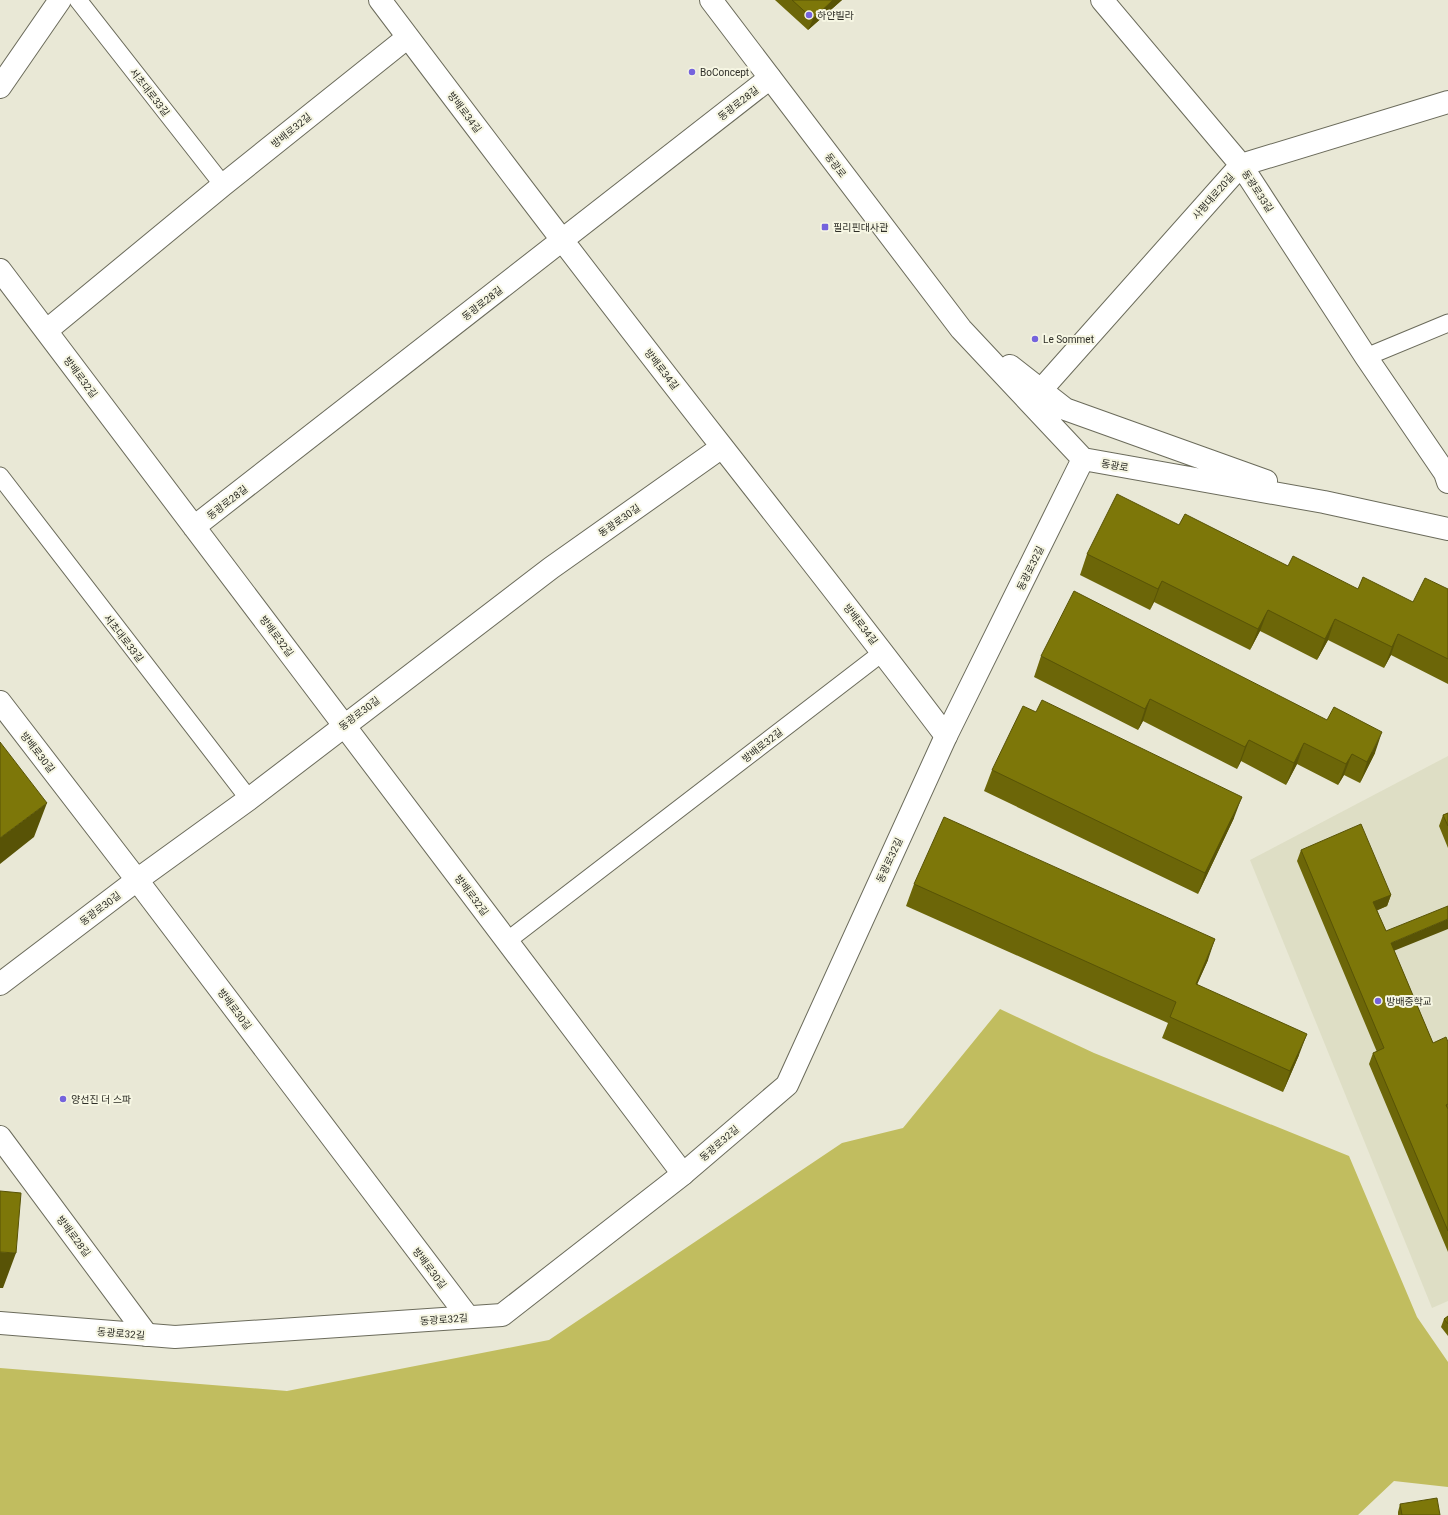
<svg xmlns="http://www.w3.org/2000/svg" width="1448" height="1515" font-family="Roboto,'Noto Sans KR',sans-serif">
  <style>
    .built { fill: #dedec5 }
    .forest { fill: #c1bd5f }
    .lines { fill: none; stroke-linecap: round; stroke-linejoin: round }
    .lane-casing { stroke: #6b6b5b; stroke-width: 19 }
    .street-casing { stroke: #6b6b5b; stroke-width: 24 }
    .secondary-casing { stroke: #6b6b5b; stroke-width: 24 }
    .lane { stroke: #fff; stroke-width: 17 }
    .street { stroke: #fff; stroke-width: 22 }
    .secondary { stroke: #fff; stroke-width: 22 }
    .wall { fill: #6c6608 }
    .shaded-wall { fill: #585306 }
    .building { fill: #7d7709; stroke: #585306 }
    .poi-dot { fill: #7563dd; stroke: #f6f6e3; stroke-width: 1.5 }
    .labels { text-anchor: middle; stroke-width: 4; stroke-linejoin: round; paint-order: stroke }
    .poi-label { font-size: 10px; fill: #2e2e27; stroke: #f6f6e3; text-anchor: start }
    .street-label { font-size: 10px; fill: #2e2e27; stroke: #f6f6e3 }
  </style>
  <rect width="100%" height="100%" fill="#e9e8d6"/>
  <!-- built -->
  <path class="built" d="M1448,756V1301L1432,1308L1250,860Z"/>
  <!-- forest -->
  <path class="forest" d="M1000,1009L1094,1053L1349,1156L1417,1317L1448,1362V1487L1394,1481L1358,1515H0V1368L287,1391L549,1340L842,1143L903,1128Z"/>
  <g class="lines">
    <defs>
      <path id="lane" d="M78,0L223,185
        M1366,357L1448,323
        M0,476L249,799
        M507,941L883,652"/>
      <path id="street" d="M380,0C493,150 607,300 723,448C798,544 873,639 946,736
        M1102,0L1241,165L1366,357L1445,473L1448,482
        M0,87L60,0
        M0,270L683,1174
        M46,331L223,185L408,37
        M1041,390L1241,165L1448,102
        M194,527L770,78
        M0,702L137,880L468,1317
        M0,984L137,880L249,799L551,568L722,447
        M0,1137L147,1335"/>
      <path id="secondary" d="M711,0L961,329L1083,459L1324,502L1448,529
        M1010,366L1065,409L1266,481
        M0,1323L175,1337L502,1315L683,1174L787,1085L946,736L1083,459"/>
    </defs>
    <!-- lane casing -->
    <use href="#lane" class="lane-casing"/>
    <!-- street casing -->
    <use href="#street" class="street-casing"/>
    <!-- secondary casing -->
    <use href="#secondary" class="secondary-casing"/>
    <!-- lane -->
    <use href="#lane" class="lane"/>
    <!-- street -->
    <use href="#street" class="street"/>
    <!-- secondary -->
    <use href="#secondary" class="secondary"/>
  </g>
  <!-- wall -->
  <path class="wall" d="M775,0H842L808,30Z
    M1179,525L1288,566L1358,589L1413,602L1448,589V684L1391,655L1384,668L1328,640L1317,660L1260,631L1250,650L1154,602L1150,610L1080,575L1087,554Z
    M1041,656L1375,753L1360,783L1344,775L1338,785L1297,764L1286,785L1241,761L1237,769L1143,721L1138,730L1034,677Z
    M992,770L1234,818L1198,894L984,791Z
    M1448,813V848L1439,826L1443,815Z
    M1301,850L1391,895L1387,906L1377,910L1433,1043L1448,1042V1252L1369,1064L1373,1053L1377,1052L1297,861Z
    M914,884L1208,960L1197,984L1299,1055L1283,1092L1162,1038L1168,1023L906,906Z
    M1448,1316V1336L1441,1327L1444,1319Z
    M1400,1504L1440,1515H1398V1512Z"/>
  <!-- shaded-wall -->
  <path class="shaded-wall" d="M833,0H842L808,30L813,19Z
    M1162,581L1154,602L1150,610L1158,589Z
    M1268,610L1260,631L1250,650L1258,629Z
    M1335,619L1328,640L1317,660L1325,639Z
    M1398,634L1391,655L1384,668L1392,647Z
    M1150,699L1143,721L1138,730L1145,709Z
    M1382,732L1375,753L1360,783L1367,762Z
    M1249,740L1241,761L1237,769L1245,747Z
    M1304,743L1297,764L1286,785L1294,763Z
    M1352,754L1344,775L1338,785L1346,764Z
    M1242,797L1234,818L1198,894L1205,873Z
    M47,803L34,837L0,864V838Z
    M1391,895L1387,906L1369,914L1373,902Z
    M1448,919V929L1386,954L1391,943Z
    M1215,939L1208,960L1188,1005L1196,984Z
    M1307,1034L1299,1055L1283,1092L1290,1071Z
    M0,1252L16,1253L3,1288H0Z"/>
  <!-- building -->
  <path class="building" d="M792,0H833L813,19Z
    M1117,494L1179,525L1185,514L1288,566L1293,556L1358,589L1363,577L1413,602L1425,578L1448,589V659L1398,634L1392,647L1335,619L1325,639L1268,610L1258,629L1162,581L1158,589L1087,554Z
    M1074,591L1327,720L1334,707L1382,732L1367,762L1352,754L1346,764L1304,743L1294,763L1249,740L1245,747L1150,699L1145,709L1041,656Z
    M1042,700L1242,797L1205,873L992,770L1023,706L1036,712Z
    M0,742L47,803L0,838Z
    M1448,813V826L1443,815Z
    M944,817L1215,939L1196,984L1307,1034L1290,1071L1170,1017L1176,1002L914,884Z
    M1361,824L1391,895L1373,902L1386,931L1448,906V919L1391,943L1433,1043L1446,1037L1448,1042V1104L1446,1105L1448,1109V1231L1373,1053L1384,1048L1301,850Z
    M0,1191L21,1193L16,1253L0,1252Z
    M1448,1316V1324L1444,1319Z
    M1437,1498L1440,1515H1402L1400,1504Z"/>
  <!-- markers -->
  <g class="poi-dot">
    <circle cx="809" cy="15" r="4"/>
    <circle cx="692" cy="72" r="4"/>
    <rect x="821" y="223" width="8" height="8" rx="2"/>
    <circle cx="1035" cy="339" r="4"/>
    <circle cx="1378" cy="1001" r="4"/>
    <circle cx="63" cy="1099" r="4"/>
  </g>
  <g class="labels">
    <!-- poi labels -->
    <g class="poi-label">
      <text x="817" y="19">하얀빌라</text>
      <text x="700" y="76">BoConcept</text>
      <text x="833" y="231">필리핀대사관</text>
      <text x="1043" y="343">Le Sommet</text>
      <text x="1386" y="1005">방배중학교</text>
      <text x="71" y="1103">양선진 더 스파</text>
    </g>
    <!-- street labels -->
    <g class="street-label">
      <text transform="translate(150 92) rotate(52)" y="4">서초대로33길</text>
      <text transform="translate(738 103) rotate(-38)" y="4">동광로28길</text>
      <text transform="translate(465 112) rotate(53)" y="4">방배로34길</text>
      <text transform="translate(291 130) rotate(-39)" y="4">방배로32길</text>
      <text transform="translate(836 165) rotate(53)" y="4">동광로</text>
      <text transform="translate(1258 191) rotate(57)" y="4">동광로33길</text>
      <text transform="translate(1213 196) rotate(-49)" y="4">사평대로20길</text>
      <text transform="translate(482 303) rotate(-38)" y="4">동광로28길</text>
      <text transform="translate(662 369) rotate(52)" y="4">방배로34길</text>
      <text transform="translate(81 377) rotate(53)" y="4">방배로32길</text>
      <text transform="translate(1115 465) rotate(10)" y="4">동광로</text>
      <text transform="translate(227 502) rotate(-38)" y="4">동광로28길</text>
      <text transform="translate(619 520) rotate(-35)" y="4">동광로30길</text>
      <text transform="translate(1030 568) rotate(-64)" y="4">동광로32길</text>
      <text transform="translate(861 624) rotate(52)" y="4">방배로34길</text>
      <text transform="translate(277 636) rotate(53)" y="4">방배로32길</text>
      <text transform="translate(124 638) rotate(52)" y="4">서초대로33길</text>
      <text transform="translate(359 713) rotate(-37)" y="4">동광로30길</text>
      <text transform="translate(762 745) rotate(-38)" y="4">방배로32길</text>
      <text transform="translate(38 752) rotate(52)" y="4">방배로30길</text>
      <text transform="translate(889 860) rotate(-65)" y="4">동광로32길</text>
      <text transform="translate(472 895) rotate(53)" y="4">방배로32길</text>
      <text transform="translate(100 908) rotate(-37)" y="4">동광로30길</text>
      <text transform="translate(235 1009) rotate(53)" y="4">방배로30길</text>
      <text transform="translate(719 1143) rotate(-41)" y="4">동광로32길</text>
      <text transform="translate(74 1236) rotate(53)" y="4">방배로28길</text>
      <text transform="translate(430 1268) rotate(53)" y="4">방배로30길</text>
      <text transform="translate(444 1319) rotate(-4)" y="4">동광로32길</text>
      <text transform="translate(121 1333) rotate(5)" y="4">동광로32길</text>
    </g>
  </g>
</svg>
